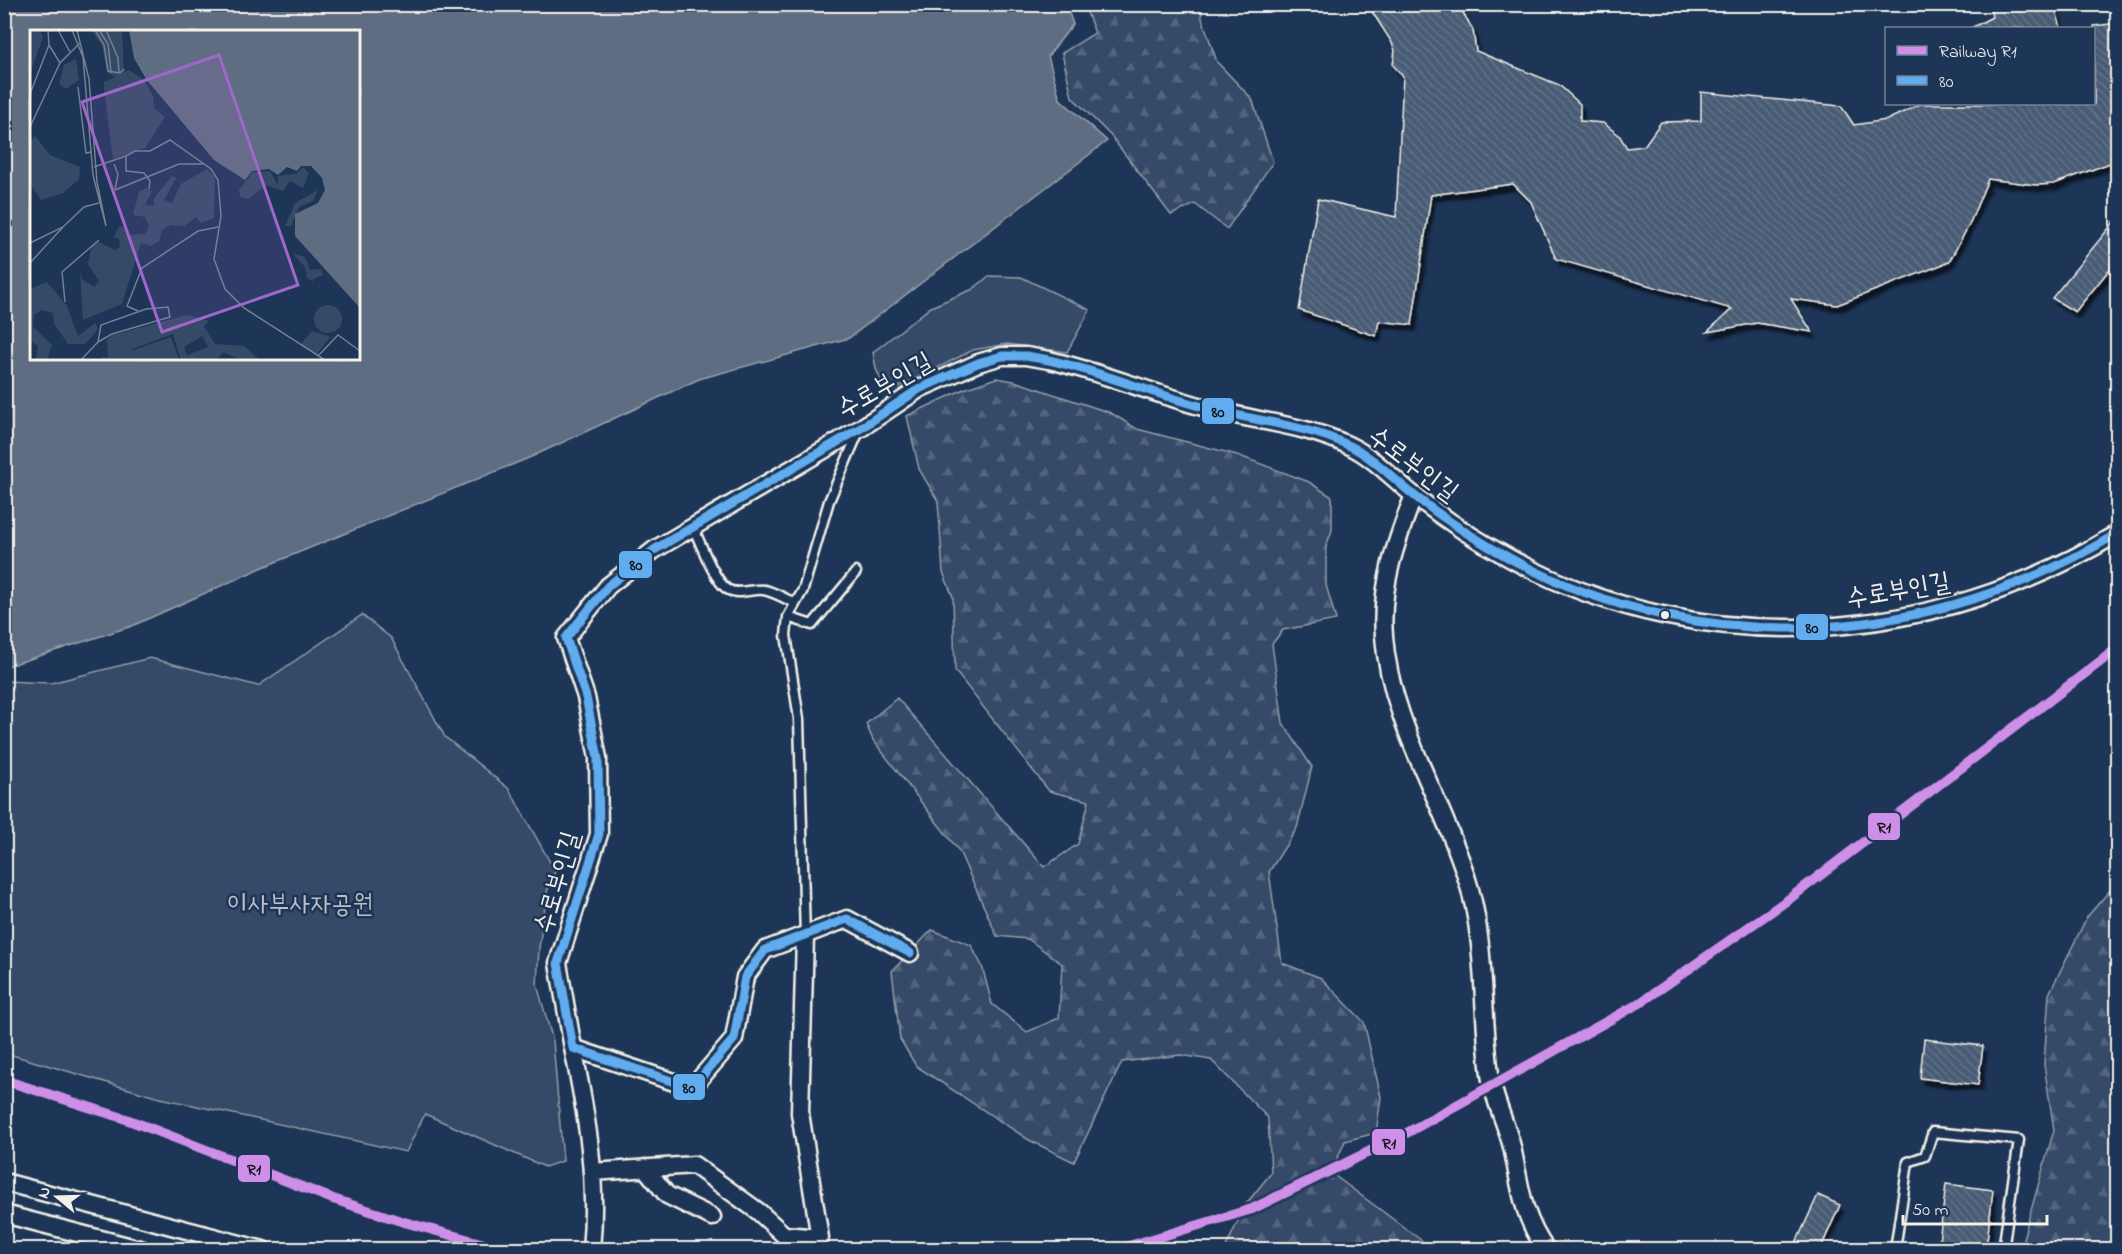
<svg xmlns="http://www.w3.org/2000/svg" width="2122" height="1254" font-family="'Indie Flower','Poor Story',sans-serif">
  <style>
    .forest { fill: url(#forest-firs); stroke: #949ea8; stroke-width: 1.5 }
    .green { fill: #354a67; stroke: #949ea8; stroke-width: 1.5 }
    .water { fill: #5e6d82; stroke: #9aa2ab; stroke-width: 1.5; fill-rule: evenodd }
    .building { fill: url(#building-back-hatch); stroke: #f4f1e8; stroke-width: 1.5; filter: url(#shadow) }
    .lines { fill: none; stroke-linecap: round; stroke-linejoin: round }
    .lane-casing { stroke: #f4f1e8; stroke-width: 13 }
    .street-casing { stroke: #f4f1e8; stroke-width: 21 }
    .lane { stroke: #1d3557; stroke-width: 8 }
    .street { stroke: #1d3557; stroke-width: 16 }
    .bus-1-casing { stroke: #1d3557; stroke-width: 14 }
    .bus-1 { stroke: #60acee; stroke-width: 9 }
    .rail-1-casing { stroke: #1d3557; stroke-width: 15 }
    .rail-1 { stroke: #ce8fe9; stroke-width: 10 }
    .bus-dot { fill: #f4f1e8; stroke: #1d3557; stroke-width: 2 }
    .labels { text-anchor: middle; stroke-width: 5; stroke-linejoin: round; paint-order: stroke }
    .street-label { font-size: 26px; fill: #f4f1e8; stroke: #1d3557 }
    .park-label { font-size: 26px; fill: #bbbfc1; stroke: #1d3557 }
    .inset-road { fill: none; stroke: #738091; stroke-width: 1.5 }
    .view { fill: #9f67cb; fill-opacity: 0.15; stroke: #9f67cb; stroke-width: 3 }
    .inset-edge { fill: none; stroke: #f4f1e8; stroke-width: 3 }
    .line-badge { stroke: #1d3557; stroke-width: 2 }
    .pale-badge-label { font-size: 16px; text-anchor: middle; font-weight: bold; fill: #111 }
  </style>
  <defs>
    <pattern id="forest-firs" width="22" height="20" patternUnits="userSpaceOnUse" patternTransform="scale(1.5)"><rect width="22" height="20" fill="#354a67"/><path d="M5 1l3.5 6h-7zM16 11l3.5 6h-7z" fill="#53657d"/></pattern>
    <pattern id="building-back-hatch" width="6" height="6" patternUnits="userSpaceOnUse" patternTransform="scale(1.5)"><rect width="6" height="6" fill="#485b74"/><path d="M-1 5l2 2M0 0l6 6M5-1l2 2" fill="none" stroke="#637388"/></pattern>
    <filter id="shadow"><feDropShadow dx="3.5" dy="6" stdDeviation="1.5" flood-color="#0009"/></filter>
  </defs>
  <rect width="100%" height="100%" fill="#1d3557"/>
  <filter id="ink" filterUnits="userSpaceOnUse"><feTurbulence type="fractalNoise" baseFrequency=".0167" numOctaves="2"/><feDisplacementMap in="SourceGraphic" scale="12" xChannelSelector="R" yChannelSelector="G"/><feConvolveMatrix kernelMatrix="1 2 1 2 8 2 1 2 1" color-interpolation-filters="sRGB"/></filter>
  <g filter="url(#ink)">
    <!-- forest -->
    <path class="forest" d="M1084,5H1201L1202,18L1217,62L1252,99L1273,162L1227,229L1195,204L1171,215L1111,136L1072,97L1062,53L1095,33Z
      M996,378L1014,381L1111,413L1137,429L1237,455L1309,482L1332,497V530L1326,547V585L1336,620L1283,630L1272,644L1283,723L1312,767L1297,828L1269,872L1282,963L1321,978L1364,1022L1381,1097L1376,1133L1345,1141L1331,1173L1433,1249H1225L1246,1204L1271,1173L1268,1118L1211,1060L1180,1055L1122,1062L1074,1162L1029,1140L916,1066L900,1039L892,971L932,930L971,945L982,966L992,1004L1027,1032L1059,1018L1062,964L1028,939L997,936L959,851L873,740L866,724L897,698L1044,867L1078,844L1089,801L1049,791L955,671L953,597L943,572L938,501L919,469L907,416L964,389Z
      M2117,882V1249H2020L2054,1130L2044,1064L2049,994L2087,917Z"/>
    <!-- green -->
    <path class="green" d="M989,276L1021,277L1090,310L1067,352L1007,344L973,350L887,393L876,369L873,352L931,307L973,289Z
      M362,615L391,638L445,737L509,789L555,871L547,892L539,948L537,985L553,1041L563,1161L545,1167L425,1114L406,1152L156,1097L5,1053V681L51,683L150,658L258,686Z"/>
    <!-- water -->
    <path class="water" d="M5,4L1066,5L1073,24L1048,56L1060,99L1107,141L849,338L699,379L531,457L261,568L132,626L5,667ZM32,32H358V358H32Z"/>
    <!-- building -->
    <path class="building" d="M1367,4H1458L1473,30L1476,51L1559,85L1580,104V121L1603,123L1619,135L1627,148L1644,146L1661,122L1701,121V92L1841,106L1854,125L1887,120L1920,104H2094V26L2118,23V160L2054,184L2036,185L1988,179L1969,225L1949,262L1837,305L1791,299L1812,332L1757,323L1707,332L1732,309L1556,259L1531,202L1513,184L1431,195L1412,325L1379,321L1376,336L1299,310L1318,199L1396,217L1403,76L1393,65L1395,50L1391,41Z
      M1989,4H2054L2061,28H1971L1992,17Z
      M2118,217V259L2075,312L2052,298Z
      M1924,1039L1983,1046L1978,1085L1920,1078Z
      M1946,1184L1993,1190L1986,1250H1938Z
      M1818,1195L1840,1205L1820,1250H1805L1795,1245Z"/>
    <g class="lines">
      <defs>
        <path id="lane" d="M693,527C700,542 714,580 727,589C738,596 753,588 764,590C775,592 785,599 795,603
          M788,617L812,625L856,572
          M805,937L799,719L786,635L788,617L803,590L829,501L859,431
          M1895,1250L1908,1162L1925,1156L1933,1132L2019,1140L2003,1250"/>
        <path id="street" d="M1414,495C1396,542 1380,585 1384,636C1390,721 1441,796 1466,876C1487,940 1481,1007 1490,1074C1493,1098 1506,1123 1512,1147C1521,1188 1521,1213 1546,1250
          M910,953L847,919L765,950L745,977L734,1039L692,1088L573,1048L558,963L599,834L598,758L586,697L566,638L608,586L654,550L861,428L919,389L978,363L1002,356H1026L1049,360C1101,372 1151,393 1203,407C1251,421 1303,424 1348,445C1374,457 1394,480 1416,497C1447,521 1479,542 1513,560C1705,663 1934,645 2118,533
          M573,1048C587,1118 598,1177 591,1250
          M645,1168L667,1195L712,1217
          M593,1172L694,1165L759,1212L784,1235L820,1238L800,1113L805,937
          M4,1182L263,1250
          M4,1214L143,1250"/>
      </defs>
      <!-- lane casing -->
      <use href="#lane" class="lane-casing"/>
      <!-- street casing -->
      <use href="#street" class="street-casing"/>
      <!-- lane -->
      <use href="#lane" class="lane"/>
      <!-- street -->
      <use href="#street" class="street"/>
      <defs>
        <path id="bus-1" d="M910,953L847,919L765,950L745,977L734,1039L692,1088L573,1048L558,963L599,834L598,758L586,697L566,638L608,586L654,550L861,428L919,389L978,363L1002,356H1026L1049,360C1101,372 1151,393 1203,407C1251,421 1303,424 1348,445C1374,457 1394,480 1416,497C1447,521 1479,542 1513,560C1705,663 1934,645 2118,533"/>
      </defs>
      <!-- bus-1 casing -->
      <use href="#bus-1" class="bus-1-casing"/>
      <!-- bus-1 -->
      <use href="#bus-1" class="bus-1"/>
      <defs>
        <path id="rail-1" d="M4,1080L126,1119L333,1199L404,1222L506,1250
          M1116,1250L1252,1209L1403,1135L1640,1003L1789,899L2118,648"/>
      </defs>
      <!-- rail-1 casing -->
      <use href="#rail-1" class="rail-1-casing"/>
      <!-- rail-1 -->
      <use href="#rail-1" class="rail-1"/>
    </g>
  </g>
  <!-- markers -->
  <circle class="bus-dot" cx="1665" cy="615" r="5"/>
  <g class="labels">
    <!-- street labels -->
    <g class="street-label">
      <text transform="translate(884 384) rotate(-30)" y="9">수로부인길</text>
      <text transform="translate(1414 463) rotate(37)" y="9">수로부인길</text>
      <text transform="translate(1898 589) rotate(-10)" y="9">수로부인길</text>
      <text transform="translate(556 882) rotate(-74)" y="9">수로부인길</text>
    </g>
    <!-- park labels -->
    <g class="park-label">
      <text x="300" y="912">이사부사자공원</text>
    </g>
  </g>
  <!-- overview -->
  <g transform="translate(30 30)">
    <rect width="330" height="330" fill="#1d3557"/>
    <path d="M282,301L300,307L287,324L270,315Z" fill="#354a67"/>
    <path d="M0,0H10L13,7L0,44ZM46,29L49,50L36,59L29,54L34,35ZM5,106L20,125L50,137L49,149L33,163L11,170L0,154V111ZM273,137L279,143L273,158L260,151L253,161L235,155L219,169L210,167L209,160L223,142L240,141L248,155V146L267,143ZM177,139L185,147L184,188L171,193L166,187L154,196L141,195L132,200L129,211L121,216L111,213L92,274L53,290L50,240L52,249L64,257L69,251L58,234L61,218L67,211L85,220L90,217L89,209L84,207L89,196L95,197L98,205L115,204L119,196L115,187L103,185L109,162L116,158L122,161L115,175L124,176V168L142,146L146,148L134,170L142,173L151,154ZM288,160L283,171L269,177L261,196H255L265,173ZM262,223L275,227L280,240L291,239L293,245L283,249V252L277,248L275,237ZM17,252L37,276L48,306L65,293L68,299L55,314H38L24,294L23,283L12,280L4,285L3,297L22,315L17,330H6L8,316L0,311V259ZM284 289a14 14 0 1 1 28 0a14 14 0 1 1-28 0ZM157,285L179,291L174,296L185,314L214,316L230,330H211L193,322L187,330H151L143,304L102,319L103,330H71L73,326L78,329L77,310L83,305ZM172,306L178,317L157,325L154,317Z" fill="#354a67" fill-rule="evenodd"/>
    <path d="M92,0L94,42L99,40L114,50L123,66L124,78L135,87L115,118L83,129L74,60V52L86,47L77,43L72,15L62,1ZM141,307L149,330H104L101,321Z" fill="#354a67"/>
    <path d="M330,0V278L265,206V184L288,173L295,160L292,148L281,136H271L267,141L257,137L248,145L239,139L222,141L215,150L184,130L116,49L104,28L99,0Z" fill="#5e6d82"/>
    <path class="inset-road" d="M28,0L40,22M42,0L53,27L63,145L76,196L67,152L59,49L47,0M65,0L74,15L78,41L90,43L94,39M69,0L78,14L81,43M76,0L88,28L89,42M19,15L30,33M48,57L56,123L61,122M0,64L19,15L18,0M0,97L30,33L50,13M84,134L88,144L85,160M64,137L96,126M119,159L120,151L114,143L96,141V126L105,121H120L140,110L181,139L188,150L191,186L184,229L195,259L214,278L295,330M85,160L149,134H173M0,213L33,197L54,177L69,173M0,233L33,197M35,272L32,242L69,210M108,281L97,276L112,238L168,201L188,197M289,325L308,305L330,321M51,330L68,312L71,295L116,279L138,277L140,287L82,304L68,312"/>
    <path class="view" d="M189,25L268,255L132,302L52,72Z"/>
    <rect width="330" height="330" class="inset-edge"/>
  </g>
  <g class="line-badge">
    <rect x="1201" y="397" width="34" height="28" rx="6" fill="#60acee"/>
    <rect x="618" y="550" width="35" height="29" rx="6" fill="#60acee"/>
    <rect x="1795" y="613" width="34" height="28" rx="6" fill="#60acee"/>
    <rect x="1867" y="812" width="34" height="29" rx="6" fill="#ce8fe9"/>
    <rect x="672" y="1073" width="34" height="28" rx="6" fill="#60acee"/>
    <rect x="1371" y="1128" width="35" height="28" rx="6" fill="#ce8fe9"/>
    <rect x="237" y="1154" width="34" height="29" rx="6" fill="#ce8fe9"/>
  </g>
  <g class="pale-badge-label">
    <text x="1218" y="417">80</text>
    <text x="636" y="570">80</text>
    <text x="1812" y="633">80</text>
    <text x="1884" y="832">R1</text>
    <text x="689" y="1093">80</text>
    <text x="1389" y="1148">R1</text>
    <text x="254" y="1174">R1</text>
  </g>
  <!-- margin -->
  <rect width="2122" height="1254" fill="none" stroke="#1d3557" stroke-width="24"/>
  <rect x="12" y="12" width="2098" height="1230" fill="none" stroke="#f4f1e8" stroke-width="2" filter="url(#ink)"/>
  <!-- legend -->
  <rect x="1885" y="27" width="210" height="78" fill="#1d3557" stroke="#738091" stroke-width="1.5"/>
  <rect x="1897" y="46" width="30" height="9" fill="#ce8fe9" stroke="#738091" stroke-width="1.5"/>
  <text x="1939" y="57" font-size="18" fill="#f4f1e8">Railway R1</text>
  <rect x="1897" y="76" width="30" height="9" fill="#60acee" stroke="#738091" stroke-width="1.5"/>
  <text x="1939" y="87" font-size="18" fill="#f4f1e8">80</text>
  <!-- north arrow -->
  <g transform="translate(57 1197) rotate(289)" stroke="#1d3557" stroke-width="4.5" paint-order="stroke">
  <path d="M0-4.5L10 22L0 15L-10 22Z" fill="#f4f1e8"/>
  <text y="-9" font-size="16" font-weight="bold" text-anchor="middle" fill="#f4f1e8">N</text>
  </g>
  <!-- scale -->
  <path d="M1903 1215v9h144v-9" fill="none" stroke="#f4f1e8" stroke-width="3"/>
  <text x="1912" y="1215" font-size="18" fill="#f4f1e8" stroke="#1d3557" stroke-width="4.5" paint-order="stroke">50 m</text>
</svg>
